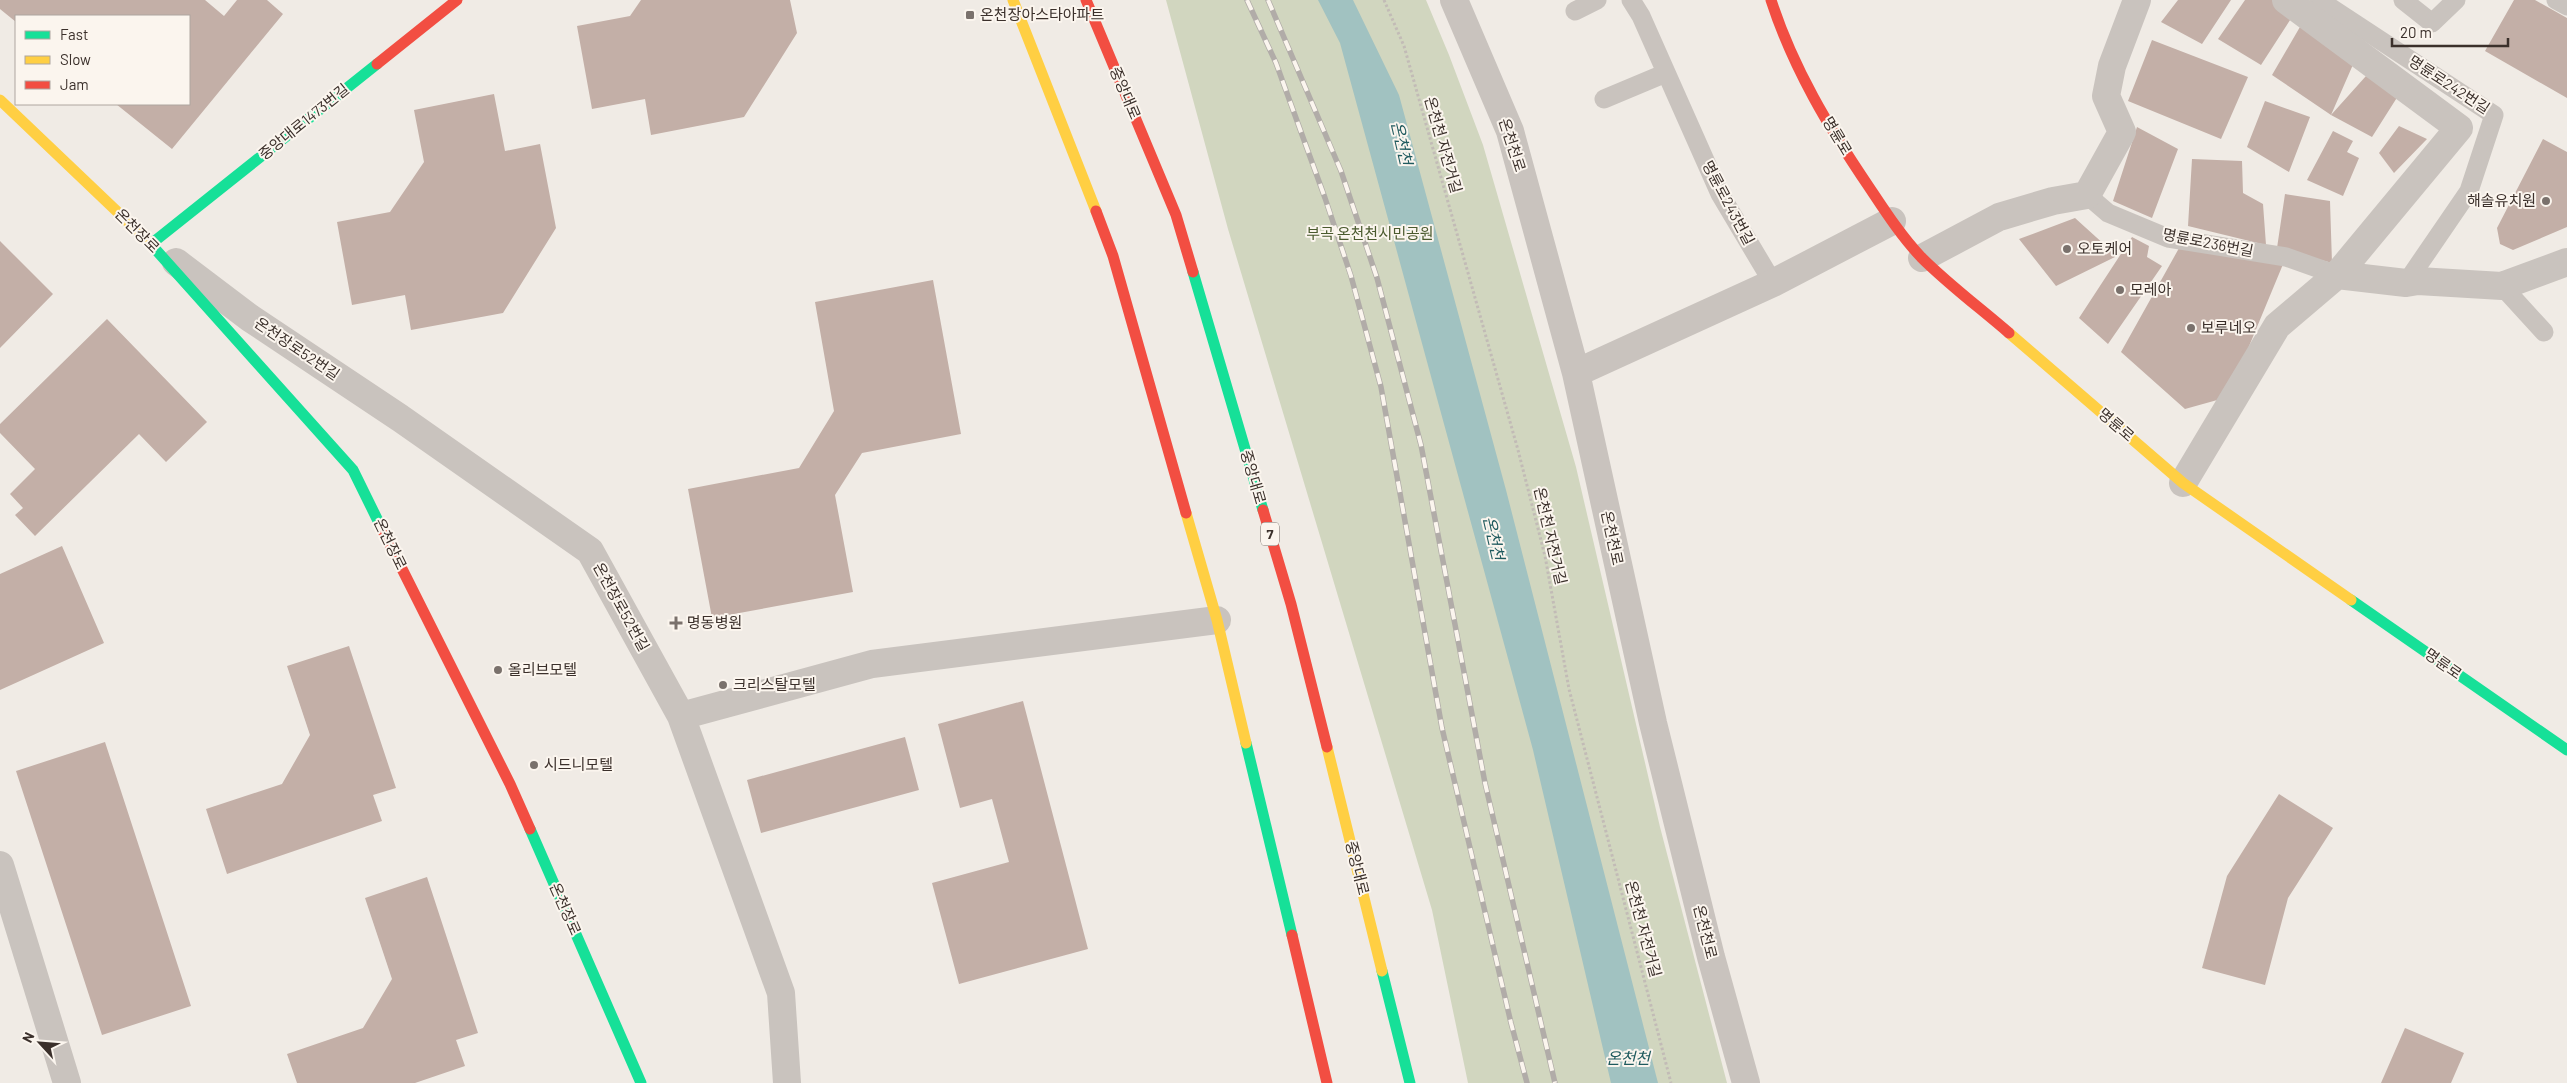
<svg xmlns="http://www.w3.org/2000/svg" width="2567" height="1083" font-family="Barlow,'Noto Sans KR',sans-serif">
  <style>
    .green { fill: #d1d6bf }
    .water { fill: #a1c2c1 }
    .building { fill: #c3afa7 }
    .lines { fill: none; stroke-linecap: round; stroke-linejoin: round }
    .path { stroke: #c2bbb6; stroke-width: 3; stroke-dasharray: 2.5 2.5; stroke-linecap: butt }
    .lane { stroke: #c9c3be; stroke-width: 19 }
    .street { stroke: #c9c3be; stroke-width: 28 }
    .fast { stroke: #16e098; stroke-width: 11 }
    .slow { stroke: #ffcf43; stroke-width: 11 }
    .jam { stroke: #f24e42; stroke-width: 11 }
    .rail-casing { stroke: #b1aca8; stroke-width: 5.5 }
    .rail { stroke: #fbf5ee; stroke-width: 4; stroke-dasharray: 11; stroke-linecap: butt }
    .poi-dot { fill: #7a716c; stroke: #fbf5ee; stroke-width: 2 }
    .labels { text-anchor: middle; stroke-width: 4; stroke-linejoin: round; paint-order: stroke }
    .shield { fill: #fbf5ee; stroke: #756b66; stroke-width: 1 }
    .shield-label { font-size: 14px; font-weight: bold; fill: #3b302b }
    .poi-label { font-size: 15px; fill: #3b302b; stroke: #fbf5ee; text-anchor: start }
    .street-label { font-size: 15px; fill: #3b302b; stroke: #fbf5ee }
    .park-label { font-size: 15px; fill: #4a5a2e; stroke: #fbf5ee }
    .water-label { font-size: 16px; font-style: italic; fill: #1f5a5e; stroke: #fbf5ee }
  </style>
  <rect width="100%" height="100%" fill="#f0ebe5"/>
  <!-- green -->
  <path class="green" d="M1166,0H1426L1449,55L1483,145L1576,467L1660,827L1727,1083H1468L1432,910L1228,229Z"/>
  <!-- water -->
  <path class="water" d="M1318,0H1353L1399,95L1506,490L1658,1083H1611L1533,750L1340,43Z"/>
  <!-- building -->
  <path class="building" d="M0,0H205L224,16L237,0H267L283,14L172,149L116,104H189V16H16V22L0,9Z
    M641,0H790L797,33L744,117L651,135L645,99L592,109L577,26L630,16Z
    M2178,0H2231L2202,44L2161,22Z
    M2245,0H2280L2294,14L2261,65L2218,39Z
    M2514,0H2535L2567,18V98L2485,51Z
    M2304,20L2355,60L2331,115L2272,75Z
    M2152,40L2248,77L2221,139L2128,101Z
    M2366,76L2398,96L2372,137L2331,115Z
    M494,94L505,151L540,144L556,228L503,313L411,330L405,295L352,305L337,222L390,212L424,162L414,110Z
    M2265,101L2310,117L2289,172L2247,147Z
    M2399,126L2427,139L2394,173L2379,153Z
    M2137,127L2178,149L2152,218L2113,201Z
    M2333,131L2353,141L2347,152L2359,158L2343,196L2307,180Z
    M2543,139L2567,152V227L2513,250L2500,244L2497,228Z
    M2192,159L2242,161L2243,193L2263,204L2266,245L2188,226Z
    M2285,194L2330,201L2332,263L2277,248Z
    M2075,218L2117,256L2056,286L2019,239Z
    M2132,237L2149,246L2147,257L2162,266L2108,344L2079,318Z
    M0,241L53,294L0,348Z
    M2183,241L2286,257L2228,397L2185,409L2121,352Z
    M933,280L961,434L862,453L835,495L853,592L712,618L688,489L799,468L834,411L815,302Z
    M107,319L207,422L166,462L139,434L35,536L15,515L23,508L10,494L35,469L0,433V424Z
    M62,546L104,643L0,690V574Z
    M349,646L396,788L373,795L382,821L227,874L206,809L282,784L310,735L287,666Z
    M1023,701L1088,949L959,984L932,883L1009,862L992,799L960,808L938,724Z
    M905,737L919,790L761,833L747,780Z
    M105,742L191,1006L102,1035L16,771Z
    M2279,794L2333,828L2288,898L2265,985L2202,968L2227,876Z
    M427,877L478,1033L456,1040L465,1066L415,1083H297L287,1054L363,1028L392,979L365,898Z
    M2405,1028L2464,1053L2451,1083H2381Z"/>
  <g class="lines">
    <!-- path -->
    <path class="path" d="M1384,0L1404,46L1518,450L1545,556L1569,689L1671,1083"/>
    <!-- lane -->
    <path class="lane" d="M1631,0L1641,16L1720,194L1773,283
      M2319,0L2494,115L2469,191L2406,283
      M2403,0L2432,23L2456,0
      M2556,0L2567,6
      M1575,11L1597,0
      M1604,99L1666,73
      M2087,195L2108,213L2168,238L2286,257L2337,275
      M2502,286L2544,332"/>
    <!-- street -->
    <path class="street" d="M1454,0L1510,131L1576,373L1653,723L1711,957L1746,1083
      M2286,0L2459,128L2337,275
      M1922,258L1999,217L2053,201L2087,195L2122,132L2106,96L2112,66L2137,0
      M176,262L250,318L400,418L590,551L681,716L781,993L787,1083
      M1576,373L1773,283L1892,221
      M2183,483L2277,326L2337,275L2406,283L2418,281L2502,286L2567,262
      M681,716L872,664L1217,620
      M0,865L67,1083"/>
    <!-- fast -->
    <path class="fast" d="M148,241L353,470L383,531
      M151,244L377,64
      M1193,272L1263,510
      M2351,600L2567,750
      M1246,743L1292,935
      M530,829L641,1083
      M1382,971L1410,1083"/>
    <!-- slow -->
    <path class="slow" d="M1013,0L1096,211
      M0,100L148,241
      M2009,333L2183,483L2351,600
      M1186,513L1217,620L1246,743
      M1327,747L1382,971"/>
    <!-- jam -->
    <path class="jam" d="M1086,0L1176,215L1193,272
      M1771,0C1793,68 1829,128 1869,187C1885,211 1901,236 1921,257C1948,284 1980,308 2009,333
      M377,64L457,0
      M1096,211L1113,256L1186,513
      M1263,510L1291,604L1327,747
      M383,531L510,784L530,829
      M1292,935L1327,1083"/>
    <defs>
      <path id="rail" d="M1247,0L1276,63L1325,198L1351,276L1381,387L1442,728L1511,1023L1527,1083
        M1268,0L1341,171L1377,278L1421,445L1485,783L1555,1083"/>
    </defs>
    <!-- rail casing -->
    <use href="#rail" class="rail-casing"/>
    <!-- rail -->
    <use href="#rail" class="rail"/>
  </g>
  <!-- markers -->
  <g class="poi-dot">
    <rect x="965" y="10" width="10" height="10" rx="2.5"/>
    <circle cx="2546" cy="201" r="5"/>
    <circle cx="2067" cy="249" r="5"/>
    <circle cx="2120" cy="290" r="5"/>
    <circle cx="2191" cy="328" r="5"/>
    <path d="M673.5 615.5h5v5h5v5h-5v5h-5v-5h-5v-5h5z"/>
    <circle cx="498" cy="670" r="5"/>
    <circle cx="723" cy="685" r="5"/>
    <circle cx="534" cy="765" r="5"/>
  </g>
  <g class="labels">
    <!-- shield labels -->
    <rect class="shield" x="1261" y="522.5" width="18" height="23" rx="4"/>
    <g class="shield-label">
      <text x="1270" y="539">7</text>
    </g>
    <!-- poi labels -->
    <g class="poi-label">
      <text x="980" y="20">온천장아스타아파트</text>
      <text x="2536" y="206" text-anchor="end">해솔유치원</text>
      <text x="2077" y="254">오토케어</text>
      <text x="2130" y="295">모레아</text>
      <text x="2201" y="333">보루네오</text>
      <text x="687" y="628">명동병원</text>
      <text x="508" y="675">올리브모텔</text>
      <text x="733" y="690">크리스탈모텔</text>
      <text x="544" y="770">시드니모텔</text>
    </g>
    <!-- street labels -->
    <g class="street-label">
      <text transform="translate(2449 85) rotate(33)" y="5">명륜로242번길</text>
      <text transform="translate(1125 93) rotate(67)" y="5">중앙대로</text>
      <text transform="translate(304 122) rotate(-39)" y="5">중앙대로1473번길</text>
      <text transform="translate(1837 136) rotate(59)" y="5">명륜로</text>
      <text transform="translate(1443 145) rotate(74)" y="5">온천천 자전거길</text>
      <text transform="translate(1512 145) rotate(72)" y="5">온천천로</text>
      <text transform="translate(1728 203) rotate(62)" y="5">명륜로243번길</text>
      <text transform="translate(137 231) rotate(45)" y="5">온천장로</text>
      <text transform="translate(2208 243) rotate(11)" y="5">명륜로236번길</text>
      <text transform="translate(297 349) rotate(34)" y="5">온천장로52번길</text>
      <text transform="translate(2116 425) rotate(41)" y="5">명륜로</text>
      <text transform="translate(1253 477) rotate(74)" y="5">중앙대로</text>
      <text transform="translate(1550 536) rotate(77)" y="5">온천천 자전거길</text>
      <text transform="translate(1612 538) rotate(78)" y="5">온천천로</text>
      <text transform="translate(390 544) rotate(64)" y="5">온천장로</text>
      <text transform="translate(621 607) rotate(61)" y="5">온천장로52번길</text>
      <text transform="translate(2443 664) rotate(35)" y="5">명륜로</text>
      <text transform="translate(1357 868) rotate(76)" y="5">중앙대로</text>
      <text transform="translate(565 909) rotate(66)" y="5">온천장로</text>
      <text transform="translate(1643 929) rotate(75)" y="5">온천천 자전거길</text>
      <text transform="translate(1705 932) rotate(76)" y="5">온천천로</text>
    </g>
    <!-- park labels -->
    <g class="park-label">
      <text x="1370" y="239">부곡 온천천시민공원</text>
    </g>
    <!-- water labels -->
    <g class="water-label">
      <text transform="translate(1402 143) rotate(77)" y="6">온천천</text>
      <text transform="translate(1494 538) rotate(77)" y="6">온천천</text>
      <text x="1628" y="1064">온천천</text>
    </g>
  </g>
  <!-- legend -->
  <rect x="15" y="15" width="175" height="90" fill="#fbf5ee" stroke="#aea6a0"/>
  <rect x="25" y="31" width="25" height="8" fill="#16e098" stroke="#aea6a0"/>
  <text x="60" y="40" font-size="15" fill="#3b302b">Fast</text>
  <rect x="25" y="56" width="25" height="8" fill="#ffcf43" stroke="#aea6a0"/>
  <text x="60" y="65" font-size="15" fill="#3b302b">Slow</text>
  <rect x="25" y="81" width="25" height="8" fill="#f24e42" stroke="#aea6a0"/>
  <text x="60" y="90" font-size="15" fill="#3b302b">Jam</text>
  <!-- north arrow -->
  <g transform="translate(40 1043) rotate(296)" stroke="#fbf5ee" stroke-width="4" paint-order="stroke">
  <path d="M0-4L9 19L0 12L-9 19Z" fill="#3b302b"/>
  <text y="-8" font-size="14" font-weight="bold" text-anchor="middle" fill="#3b302b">N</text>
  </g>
  <!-- scale -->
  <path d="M2392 38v8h116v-8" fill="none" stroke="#3b302b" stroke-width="2.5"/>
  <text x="2400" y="38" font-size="15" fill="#3b302b" stroke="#fbf5ee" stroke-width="4" paint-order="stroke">20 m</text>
</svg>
